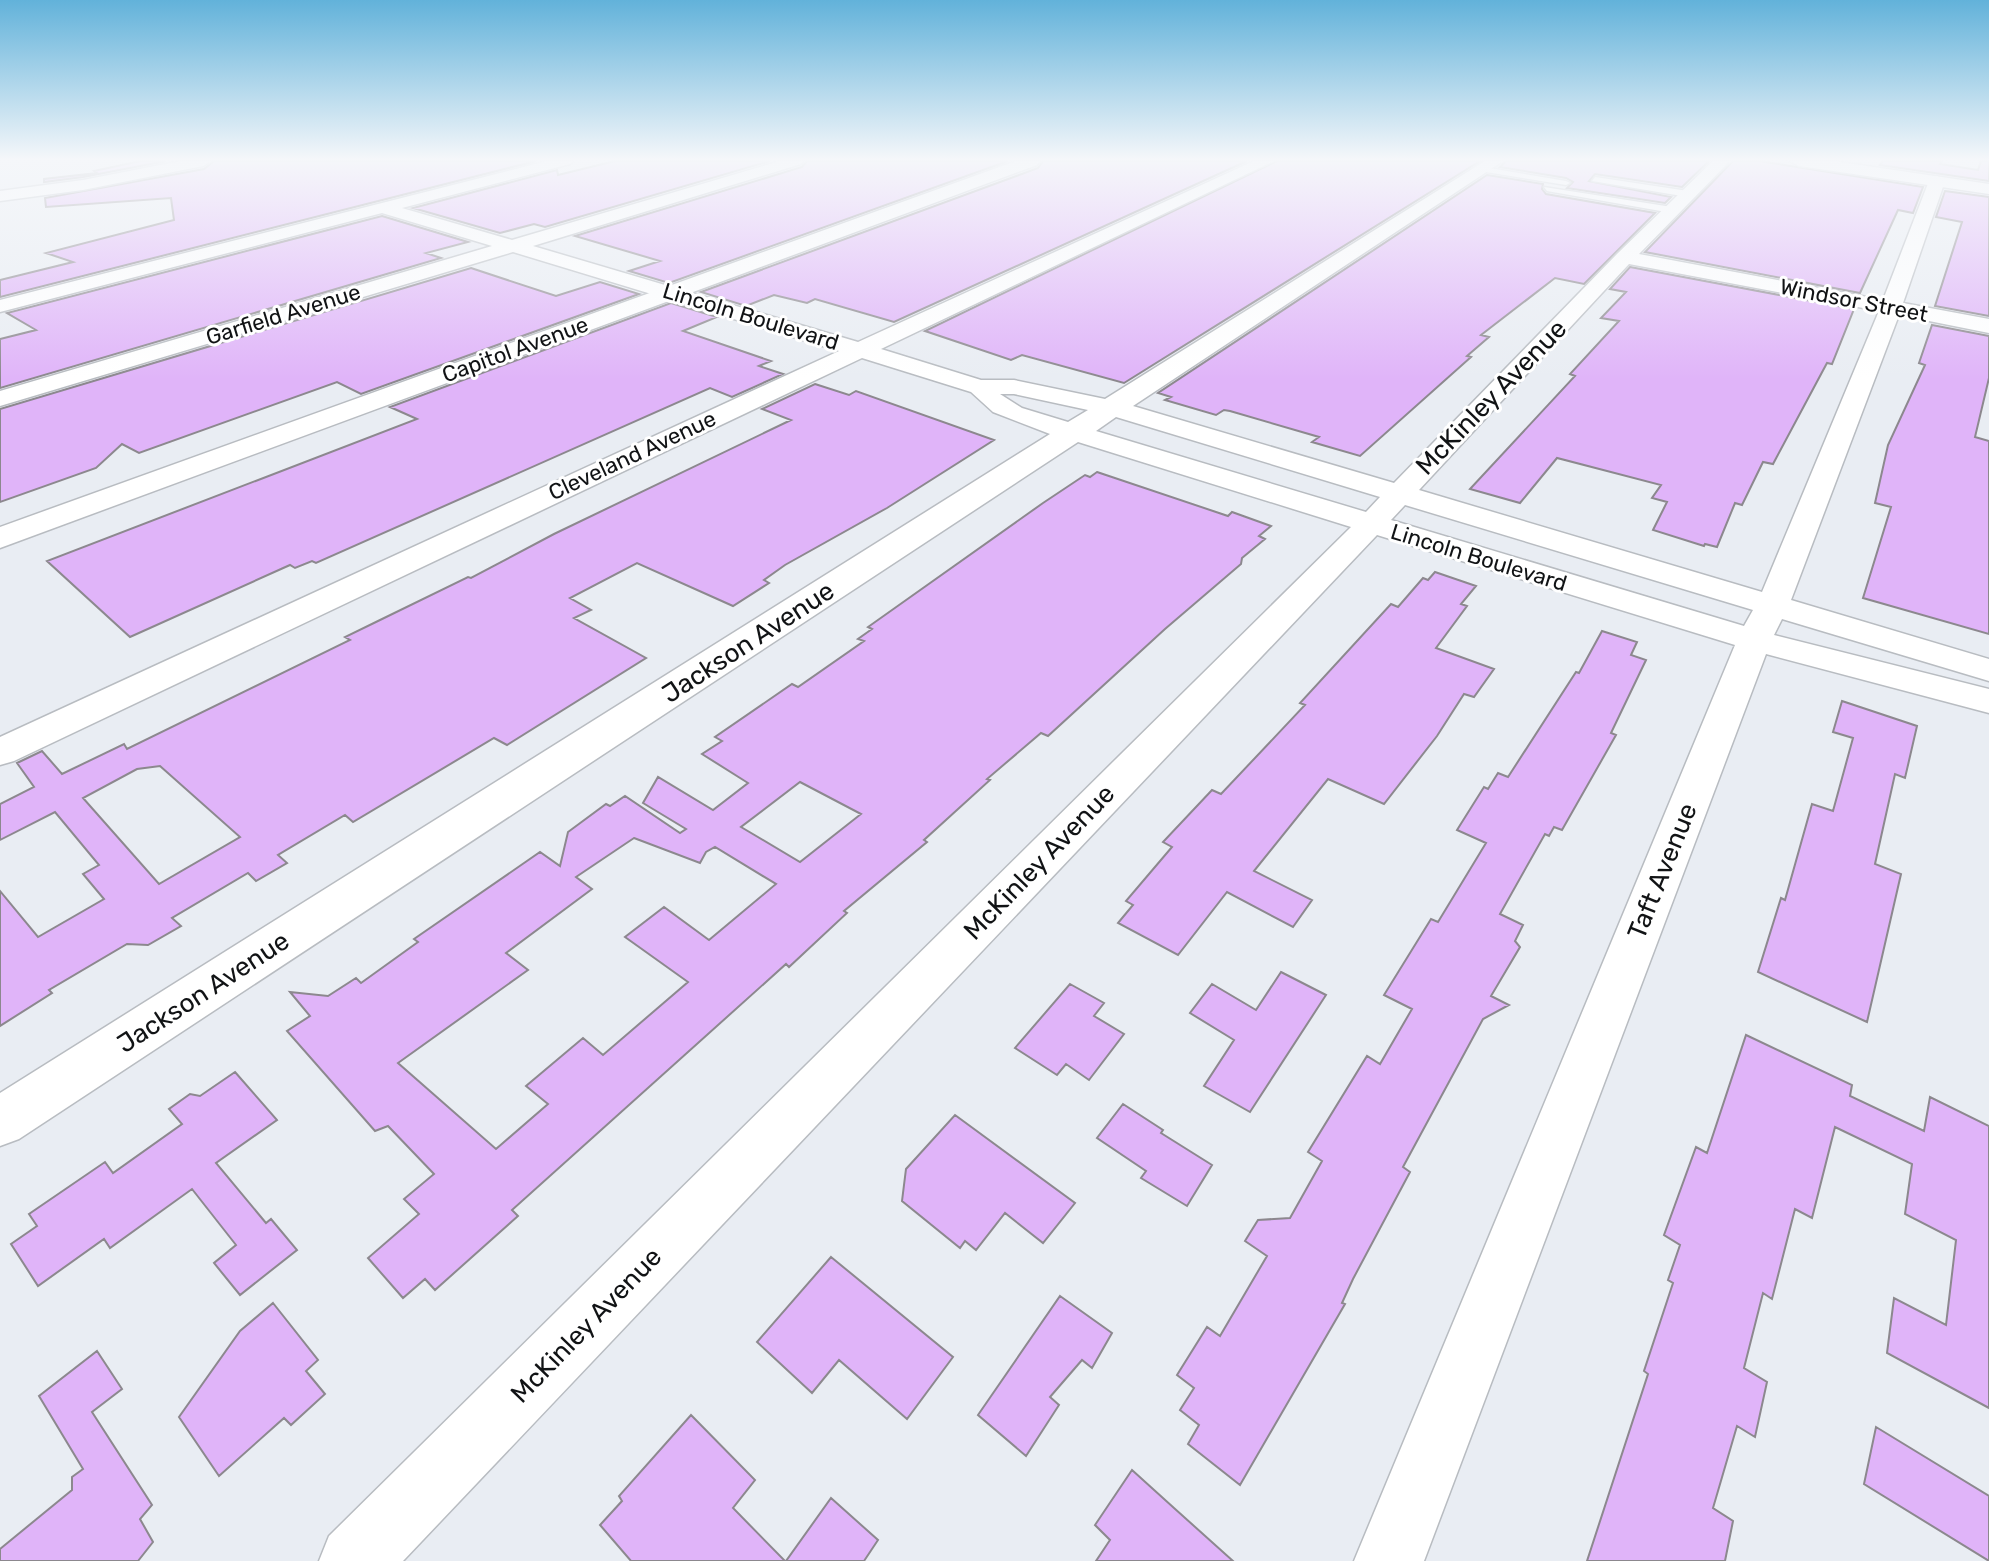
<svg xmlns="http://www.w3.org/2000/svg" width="1989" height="1561" font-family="Rubik,sans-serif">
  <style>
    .building { fill: #e0b4f9; stroke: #8c888e; stroke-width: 2; fill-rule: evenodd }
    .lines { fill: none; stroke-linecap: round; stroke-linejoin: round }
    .service-casing { stroke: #b8bcc1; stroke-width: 3 }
    .minor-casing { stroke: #b8bcc1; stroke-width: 3 }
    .secondary-casing { stroke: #b8bcc1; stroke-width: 3 }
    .service { fill: #fff; fill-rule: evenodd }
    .minor { fill: #fff; fill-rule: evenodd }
    .secondary { fill: #fff; fill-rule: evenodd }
    .labels { text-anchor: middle; stroke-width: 6; stroke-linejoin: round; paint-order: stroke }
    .far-street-label { font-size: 22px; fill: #111315; stroke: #fff }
    .street-label { font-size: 26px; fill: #111315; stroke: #fff }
  </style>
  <rect width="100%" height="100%" fill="#e9edf3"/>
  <!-- building -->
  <path class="building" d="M140,161H166L83,177L44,182V179L97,173L94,171Z
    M214,161H536L0,297V280L73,262L46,253L174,220L171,198L46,207L45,198L204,169Z
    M615,161H770L545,227L534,224L500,233L413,208L557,170L558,175Z
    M807,161H1008L669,283L629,271L660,261L575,236L802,167Z
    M1043,161H1247L894,322L815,299L807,303L774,295L746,306L701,292L1038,168Z
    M1277,161H1480L1124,383L1022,355L1011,360L925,331Z
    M1506,161H1709L1682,187L1595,174L1589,181L1671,197L1665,203L1567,188L1573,182L1566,178L1500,167Z
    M1733,161H1759L1923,187L1913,213L1898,210L1860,293L1645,252Z
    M1883,161H1942L1940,164L1978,170L1981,161H1989V181L1880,165Z
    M1487,175L1543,184L1542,189L1546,194L1655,213L1584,284L1555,278L1481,335L1489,337L1467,356L1471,357L1360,456L1312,442L1319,437L1230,411L1224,410L1216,415L1165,400L1171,397L1158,393Z
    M1945,191L1989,197V316L1935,306L1962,222L1936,217Z
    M382,216L468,242L426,253L441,258L0,388V339L36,330L7,313Z
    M1630,267L1854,309L1832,364L1827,363L1773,464L1763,462L1742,505L1735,503L1717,547L1705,544L1704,546L1653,530L1667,502L1652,498L1661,485L1557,458L1520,503L1470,489L1575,376L1570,374L1619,321L1601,318L1626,292L1610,289Z
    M471,268L556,296L600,282L639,294L361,394L337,382L139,453L122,444L96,468L0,502V409Z
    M671,303L717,317L683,331L771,361L759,366L783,374L732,397L710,388L316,563L312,561L295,568L290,565L130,637L47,561L417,419L390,407Z
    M1932,325L1989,336V378L1975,437L1989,441V634L1863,598L1891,507L1875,503L1888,445L1925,365L1919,363Z
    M815,384L849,395L856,391L994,440L887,508L785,565L764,580L769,583L733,606L637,563L570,598L591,610L574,618L646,658L507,745L494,738L353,822L345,815L278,855L287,863L256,881L248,873L172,918L181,926L148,945L127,944L49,990L52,993L0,1026V891L38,937L104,899L83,874L99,865L55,812L0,840V804L34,787L17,763L42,751L62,774L124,744L127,749L350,640L345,637L378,621L468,577L471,578L554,534L791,420L762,409ZM160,766L240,837L159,884L83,798L137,769Z
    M1097,472L1228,516L1232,512L1271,526L1259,536L1265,539L1242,558L1241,564L1165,629L1048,736L1041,733L987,779L990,780L924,840L927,842L844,911L847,913L789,967L786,964L512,1210L518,1216L435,1290L425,1279L403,1298L368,1258L419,1214L404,1199L434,1174L388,1126L375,1131L287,1031L310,1016L290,992L328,996L356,978L361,983L418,942L414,939L540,852L560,866L568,832L606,804L610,806L625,796L680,833L686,829L643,803L658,777L713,810L748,783L702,754L722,741L715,737L792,684L798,687L864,641L858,639L872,629L868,627L1043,503L1085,475L1090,477ZM800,782L861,814L800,862L741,827ZM634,838L700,863L706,852L715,847L776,884L709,940L664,907L625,937L688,982L603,1055L583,1038L526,1086L548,1104L496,1149L398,1063L528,970L506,953L592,889L576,877Z
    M1435,572L1476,586L1461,604L1467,606L1436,648L1494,669L1474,697L1464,694L1437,736L1384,804L1328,779L1254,871L1312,900L1293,927L1227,892L1178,955L1118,923L1133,905L1126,901L1172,847L1163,842L1212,790L1221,794L1305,705L1300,703L1391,604L1398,607L1423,578L1428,580Z
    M1602,631L1637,642L1631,655L1646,660L1611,733L1616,735L1562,830L1554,827L1549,836L1545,834L1500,914L1523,925L1515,941L1520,947L1491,996L1509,1005L1483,1019L1403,1167L1410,1172L1353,1279L1342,1303L1345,1304L1240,1485L1188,1444L1199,1425L1180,1410L1194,1388L1177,1375L1207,1327L1220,1336L1267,1256L1245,1241L1258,1220L1290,1218L1322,1161L1308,1152L1367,1056L1380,1064L1412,1009L1384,995L1431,919L1438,922L1486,843L1457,830L1484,787L1488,789L1498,773L1508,777L1576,672L1579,673Z
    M1842,701L1917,726L1905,778L1895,774L1875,864L1901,874L1867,1022L1758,972L1781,898L1785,900L1812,804L1833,811L1853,738L1833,732Z
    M1281,972L1326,995L1250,1112L1204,1086L1234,1040L1190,1013L1212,984L1256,1010Z
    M1070,984L1104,1003L1094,1016L1124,1034L1089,1080L1066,1064L1057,1075L1015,1048Z
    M1746,1035L1852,1085L1850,1096L1924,1131L1930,1097L1989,1126V1408L1887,1353L1894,1298L1946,1325L1956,1240L1905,1214L1912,1164L1835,1127L1812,1218L1795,1209L1772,1299L1763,1293L1744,1368L1767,1382L1755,1437L1737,1426L1713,1508L1733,1521L1725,1561H1587L1648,1374L1644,1371L1673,1283L1668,1280L1680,1245L1664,1235L1696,1147L1707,1153Z
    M235,1072L277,1120L216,1163L266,1223L271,1219L297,1250L240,1295L214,1263L236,1245L192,1189L110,1248L104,1239L38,1286L11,1244L37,1226L29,1214L105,1162L113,1173L182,1124L169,1109L190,1094L200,1096Z
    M1123,1104L1163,1130L1161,1133L1212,1165L1187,1206L1141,1178L1146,1171L1097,1138Z
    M955,1115L1075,1203L1043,1243L1005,1213L976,1250L965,1241L960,1248L902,1201L906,1169Z
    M831,1257L953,1357L907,1419L839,1360L812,1393L757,1342Z
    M1060,1296L1112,1333L1092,1368L1082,1360L1050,1397L1059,1405L1026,1456L978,1415Z
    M273,1303L318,1360L306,1371L325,1394L291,1425L284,1418L219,1476L179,1417L240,1331Z
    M97,1351L122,1389L92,1412L152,1505L140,1519L153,1542L138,1561H0V1549L72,1490V1477L83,1469L39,1396Z
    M691,1415L755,1480L733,1508L785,1561H631L600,1525L622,1501L619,1496Z
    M1876,1427L1989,1496V1561L1864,1484Z
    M1132,1470L1174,1508L1233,1561H1096L1110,1540L1095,1525Z
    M831,1498L878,1540L864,1561H786Z"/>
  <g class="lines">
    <defs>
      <path id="service" d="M1483,167L1566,181L1570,183L1566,185L1480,171Z
        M1595,177L1688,191L1692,194L1688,197L1592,181Z
        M1544,187L1672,207L1676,210L1672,213L1547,191Z"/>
      <path id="minor" d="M181,161H211L203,166L83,190L0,201V191L83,180Z
        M547,161H573L570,164L402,208L512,240L780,161H804L801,164L533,246L858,342L1254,161H1274L881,349L981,380H1014L1105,399L1485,161H1503L1133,406L1394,483L1618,253L1713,161H1730L1639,254L1883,300L1929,181L1937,176L1945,181L1903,303L1989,319V333L1899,315L1791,600L1989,659V681L1782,619L1774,635L1989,689V713L1766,654L1424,1561H1354L1735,645L1377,535L403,1561H319L329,1536L1351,527L1078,442L19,1139L0,1146V1093L1050,434L993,412L971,392L862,358L14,761L0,765V737L839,351L513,252L0,406V391L492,246L382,213L0,312V300ZM1629,264L1879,311L1762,592L1419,490ZM1000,394H1014L1088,410L1068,422L1022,408ZM1116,417L1380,497L1366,512L1096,431ZM1405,505L1753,610L1744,626L1391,520Z"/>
      <path id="secondary" d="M1016,161H1040L1037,165L0,548V527Z
        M1790,161H1833L1989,184V194L1799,166Z"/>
    </defs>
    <!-- service casing -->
    <use href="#service" class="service-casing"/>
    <!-- minor casing -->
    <use href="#minor" class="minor-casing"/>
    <!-- secondary casing -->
    <use href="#secondary" class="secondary-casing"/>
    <!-- service -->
    <use href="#service" class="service"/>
    <!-- minor -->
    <use href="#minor" class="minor"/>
    <!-- secondary -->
    <use href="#secondary" class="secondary"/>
  </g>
  <!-- sky -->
  <linearGradient id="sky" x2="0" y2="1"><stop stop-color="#62b2da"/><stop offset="0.42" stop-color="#f5f7fa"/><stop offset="1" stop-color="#f5f7fa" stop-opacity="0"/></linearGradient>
  <rect width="1989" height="379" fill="url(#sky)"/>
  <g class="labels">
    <!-- far-street labels -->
    <g class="far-street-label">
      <text transform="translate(1854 300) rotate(11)" y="8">Windsor Street</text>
      <text transform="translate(283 314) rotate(-17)" y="8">Garfield Avenue</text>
      <text transform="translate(751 316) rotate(17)" y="8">Lincoln Boulevard</text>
      <text transform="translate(515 349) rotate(-20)" y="8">Capitol Avenue</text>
      <text transform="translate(632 455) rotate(-25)" y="8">Cleveland Avenue</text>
      <text transform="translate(1479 557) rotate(17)" y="8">Lincoln Boulevard</text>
    </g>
    <!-- street labels -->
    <g class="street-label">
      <text transform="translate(1491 397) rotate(-46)" y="9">McKinley Avenue</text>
      <text transform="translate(748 642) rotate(-33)" y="9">Jackson Avenue</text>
      <text transform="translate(1039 862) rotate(-46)" y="9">McKinley Avenue</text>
      <text transform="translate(1662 871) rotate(-68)" y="9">Taft Avenue</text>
      <text transform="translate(203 992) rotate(-33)" y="9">Jackson Avenue</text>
      <text transform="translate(586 1325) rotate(-46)" y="9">McKinley Avenue</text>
    </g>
  </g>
</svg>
